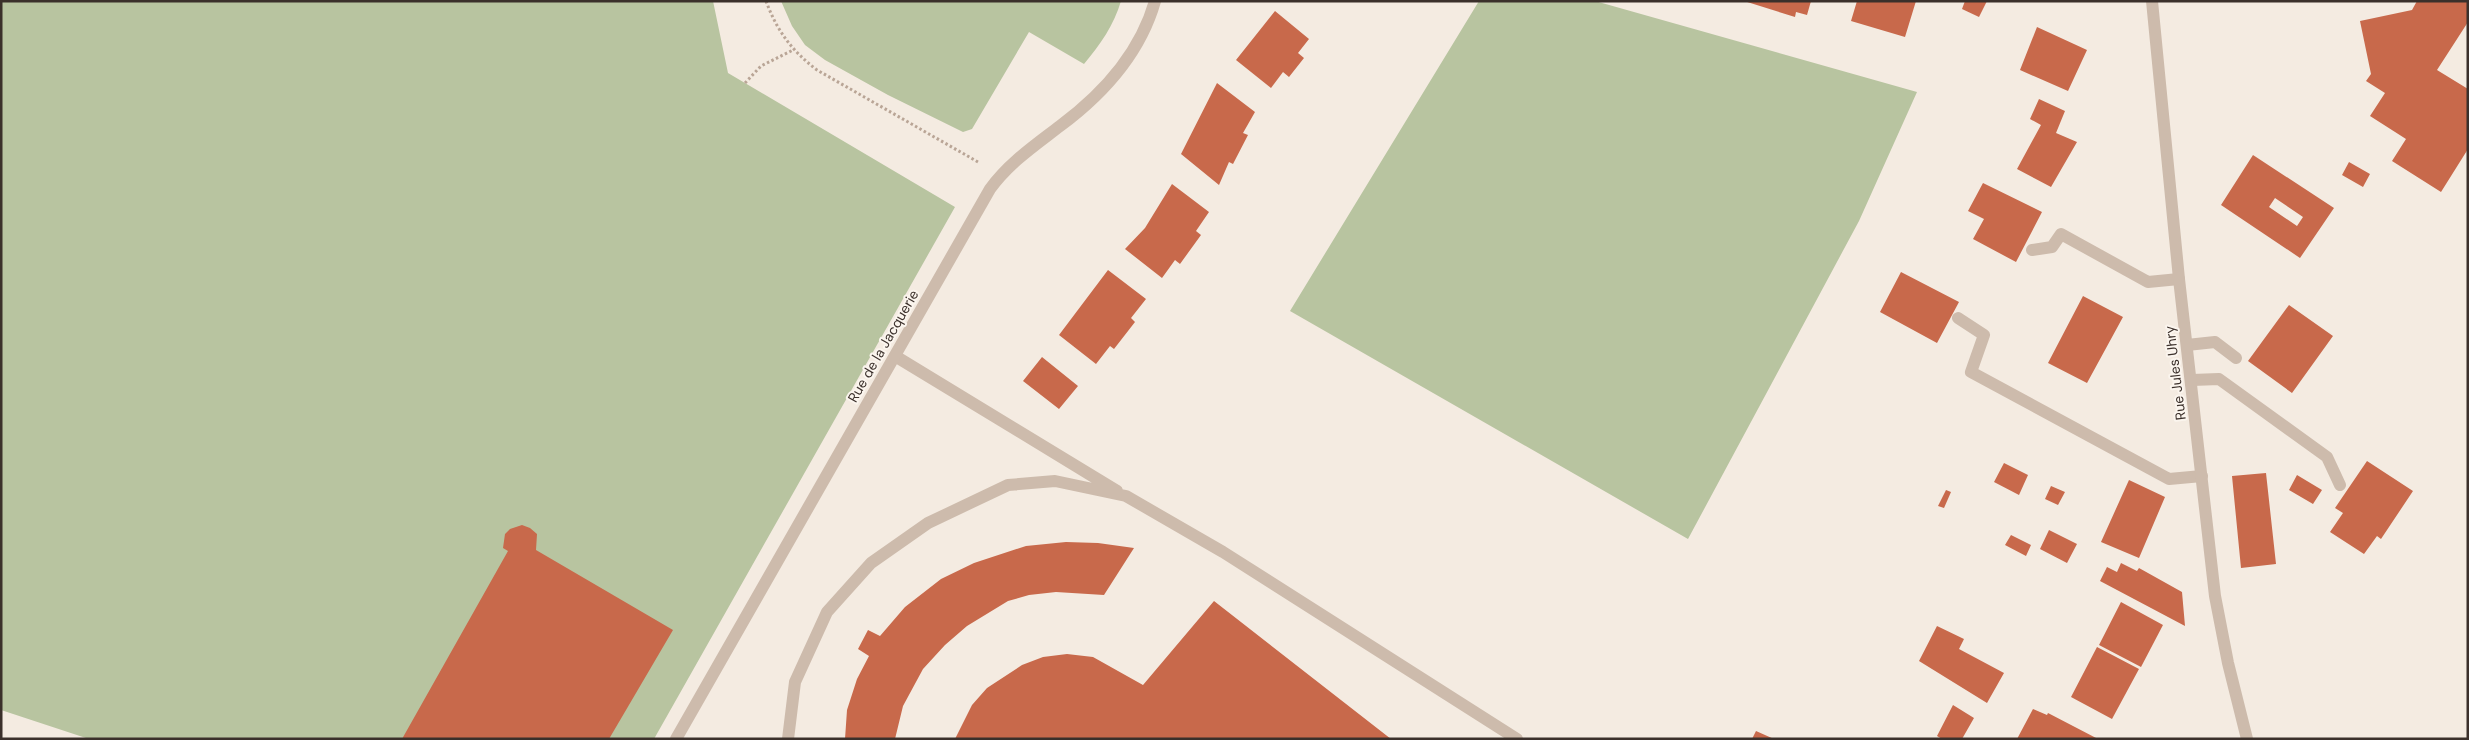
<svg xmlns="http://www.w3.org/2000/svg" width="2469" height="740" font-family="'DM Sans',sans-serif">
  <style>
    .green { fill: #b8c4a0 }
    .building { fill: #c8694b; fill-rule: evenodd }
    .lines { fill: none; stroke-linecap: round; stroke-linejoin: round }
    .path { stroke: #b9a596; stroke-width: 3; stroke-dasharray: 2.5 2.5; stroke-linecap: butt }
    .lane { stroke: #cdbbac; stroke-width: 12 }
    .street { stroke: #cdbbac; stroke-width: 12 }
    .labels { text-anchor: middle; stroke-width: 4; stroke-linejoin: round; paint-order: stroke }
    .street-label { font-size: 14px; fill: #3b302b; stroke: #fbf5ee }
  </style>
  <rect width="100%" height="100%" fill="#f4ebe1"/>
  <!-- green -->
  <path class="green" d="M1,1H713L728,73L955,207L654,739H89L1,710Z
    M781,1H1121C1114,25 1100,45 1084,64L1029,32L972,129L963,132L888,95L825,60L805,45L792,26Z
    M1479,1H1595L1917,92L1859,221L1688,539L1290,311Z"/>
  <!-- building -->
  <path class="building" d="M1744,1H1811L1807,15L1796,12L1795,17Z
    M1857,1H1916L1905,37L1851,21Z
    M1965,1H1987L1979,17L1962,9Z
    M2417,1H2468V22L2437,70L2468,89V149L2441,192L2392,161L2406,139L2370,116L2385,93L2366,81L2371,74L2360,21L2412,10Z
    M1275,11L1309,39L1298,53L1304,58L1289,77L1283,72L1271,88L1236,60Z
    M2037,27L2087,50L2068,91L2020,70Z
    M1217,83L1255,112L1243,133L1248,135L1233,164L1229,162L1219,185L1181,154Z
    M2039,99L2065,111L2056,133L2077,142L2051,187L2017,169L2041,125L2030,119Z
    M2253,155L2334,208L2300,258L2221,205ZM2275,198L2303,217L2297,226L2269,207Z
    M2349,162L2370,174L2363,187L2342,175Z
    M1983,183L2042,212L2016,262L1973,239L1984,219L1968,211Z
    M1172,184L1209,212L1196,231L1201,235L1180,264L1175,260L1162,278L1125,249L1145,228Z
    M1108,270L1146,299L1131,318L1135,322L1114,349L1110,346L1096,364L1059,335Z
    M1901,272L1959,302L1937,343L1880,312Z
    M2083,296L2123,317L2087,383L2048,363Z
    M2289,305L2333,336L2292,393L2248,361Z
    M1042,357L1078,386L1059,409L1023,381Z
    M2367,461L2413,491L2381,539L2377,536L2364,554L2330,532L2343,513L2335,508Z
    M2004,463L2028,475L2019,495L1994,482Z
    M2266,473L2276,564L2241,568L2232,476Z
    M2297,475L2322,490L2313,504L2289,490Z
    M2129,480L2165,497L2139,558L2101,542Z
    M2051,486L2065,492L2058,505L2045,499Z
    M1946,490L1951,492L1944,508L1938,506Z
    M522,525L530,528L537,534L536,550L673,630L609,739H402L508,551L503,548L505,534L510,529Z
    M2049,530L2077,544L2067,563L2040,549Z
    M2011,535L2031,545L2026,556L2005,545Z
    M1066,542L1098,543L1134,548L1104,595L1056,592L1029,595L1008,601L967,626L945,645L923,669L903,706L895,739H845L847,710L857,679L869,656L858,649L868,630L880,636L905,607L941,579L974,563L1026,546Z
    M2121,563L2137,571L2139,568L2182,592L2185,626L2100,581L2107,567L2117,572Z
    M1214,601L1391,739H955L972,705L987,688L1022,665L1043,657L1067,654L1093,657L1143,685Z
    M2121,602L2163,625L2141,667L2099,645Z
    M1937,626L1964,639L1959,649L2004,673L1987,703L1919,661Z
    M2097,647L2139,669L2112,719L2071,697Z
    M1953,705L1974,718L1962,739H1942L1937,736Z
    M2033,709L2047,715L2048,713L2098,739H2017Z
    M1756,731L1774,739H1752Z"/>
  <g class="lines">
    <!-- path -->
    <path class="path" d="M766,1C777,31 792,51 817,70L978,162
      M745,83L761,66L793,50"/>
    <!-- lane -->
    <path class="lane" d="M2032,250L2052,247L2061,234L2148,282L2179,279
      M1958,318L1984,335L1971,372L2169,479L2202,476
      M2187,345L2215,342L2236,358
      M895,356L1117,491
      M2192,380L2219,379L2327,457L2340,485
      M788,739L795,682L827,612L871,563L928,523L1008,485L1055,481L1126,496L1223,552L1517,739"/>
    <!-- street -->
    <path class="street" d="M2152,1L2179,279L2215,596L2228,663L2247,739
      M676,739L990,189C1009,163 1034,146 1060,126C1103,94 1140,54 1155,1"/>
  </g>
  <g class="labels">
    <!-- street labels -->
    <g class="street-label">
      <text transform="translate(883 346) rotate(-60)" y="5">Rue de la Jacquerie</text>
      <text transform="translate(2175 373) rotate(-97)" y="5">Rue Jules Uhry</text>
    </g>
  </g>
  <!-- border -->
  <rect width="2469" height="740" fill="none" stroke="#3b302b" stroke-width="5"/>
</svg>
